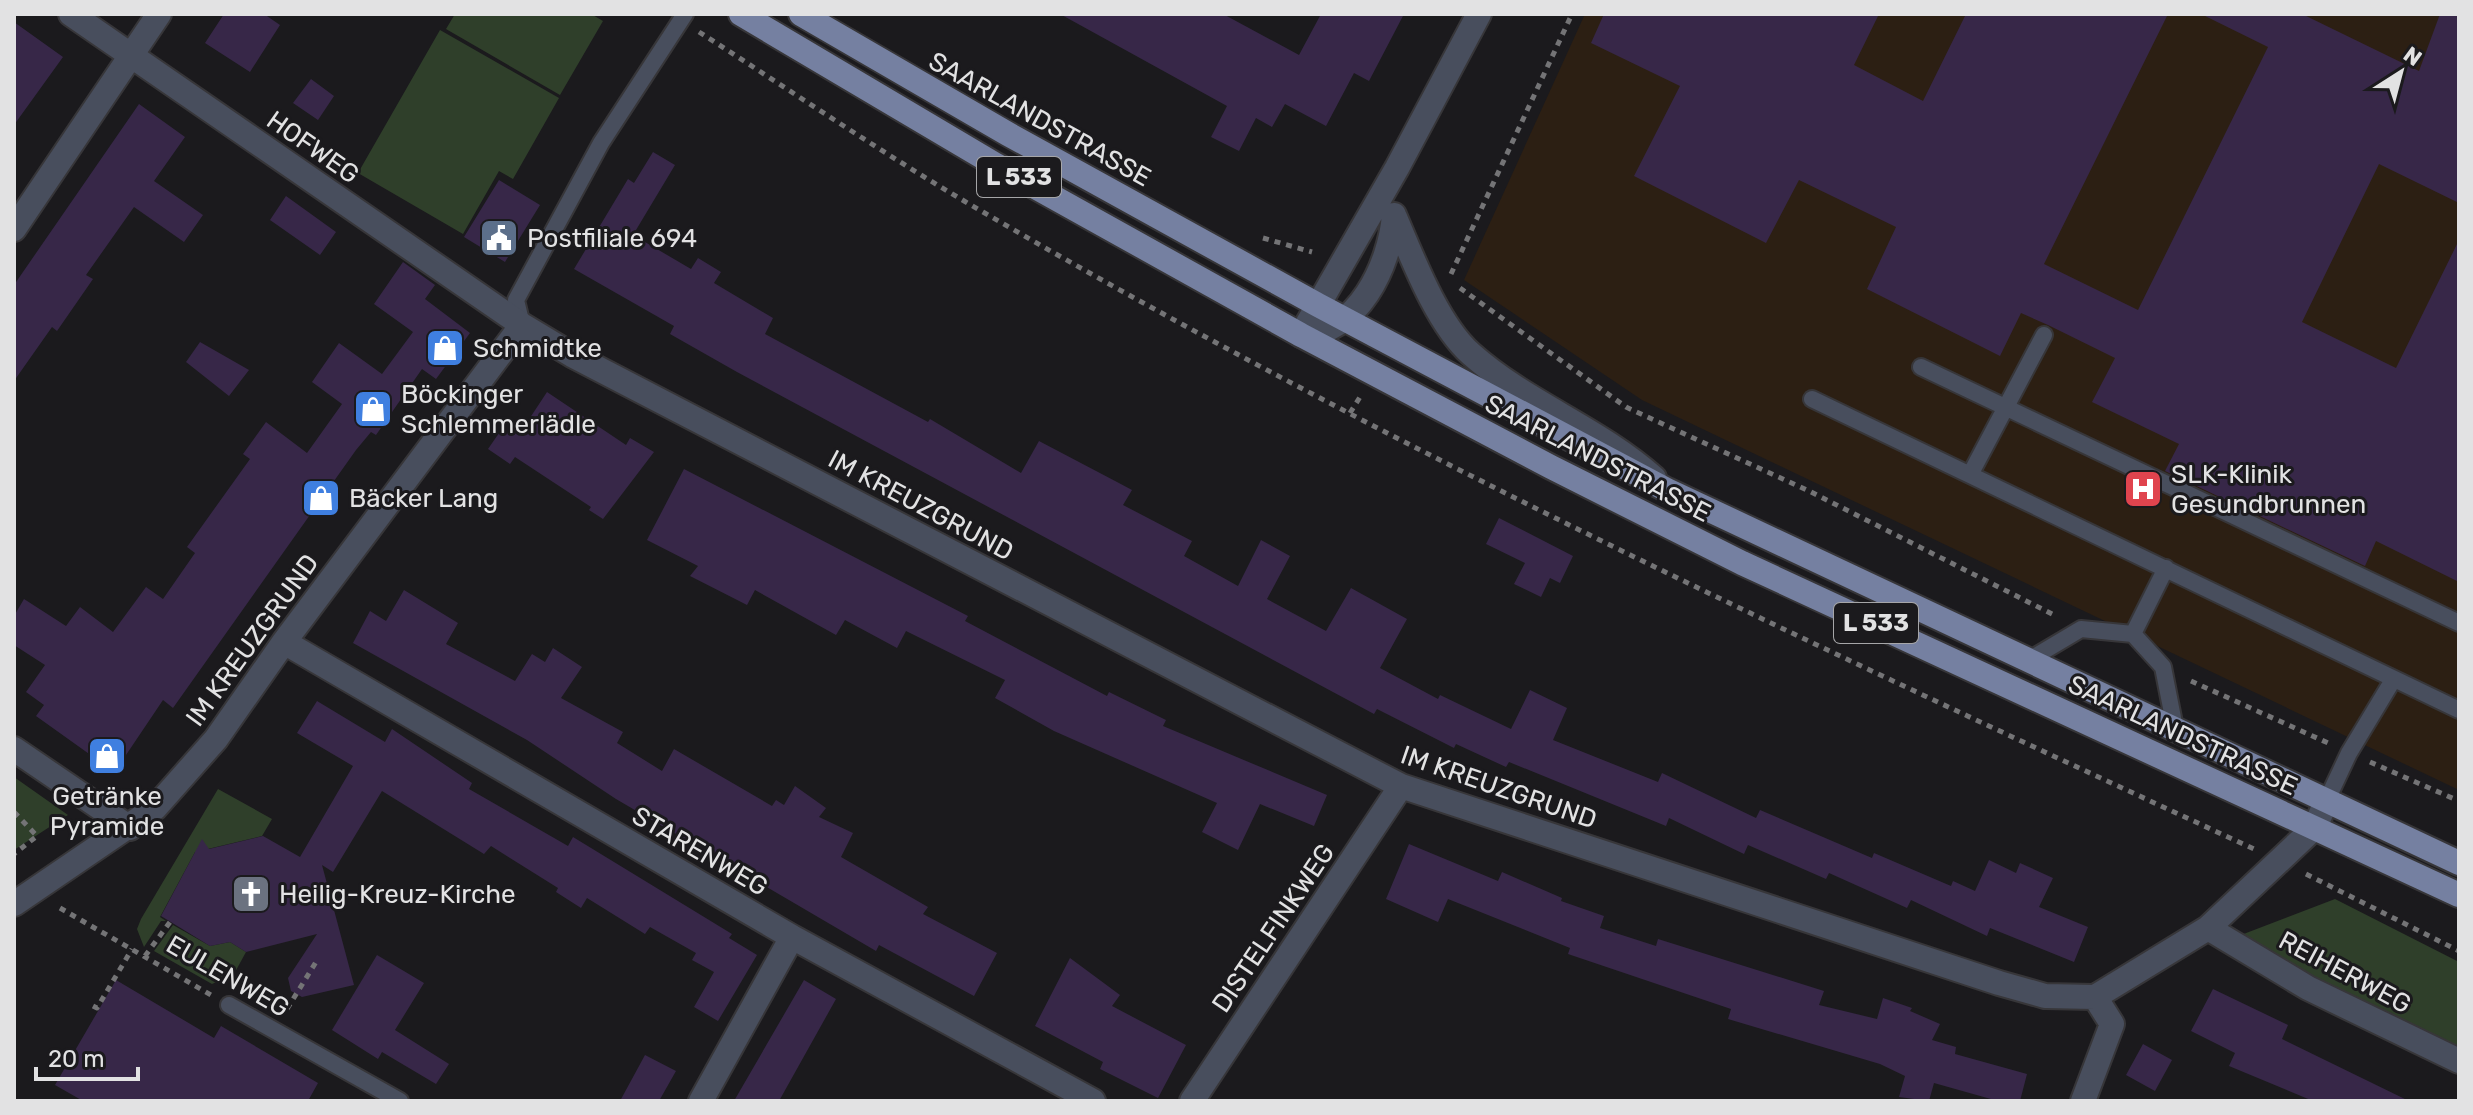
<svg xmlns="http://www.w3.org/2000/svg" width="2473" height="1115" font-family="Rubik,sans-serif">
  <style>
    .medical { fill: #2c1f13 }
    .green { fill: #2f3f2a }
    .building { fill: #372748 }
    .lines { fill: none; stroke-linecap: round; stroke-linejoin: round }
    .lane-casing { stroke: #373639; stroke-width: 20 }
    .street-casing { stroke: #373639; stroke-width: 28 }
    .primary-casing { stroke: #373639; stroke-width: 28 }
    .path { stroke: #747476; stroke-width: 5; stroke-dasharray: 6 6; stroke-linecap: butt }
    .lane { stroke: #484e5d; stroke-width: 16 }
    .street { stroke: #484e5d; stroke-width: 24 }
    .primary { stroke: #7580a1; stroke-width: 24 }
    .labels { text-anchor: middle; stroke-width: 6; stroke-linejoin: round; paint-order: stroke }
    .shield { fill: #1b1a1d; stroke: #a6a6a8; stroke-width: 2 }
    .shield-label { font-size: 24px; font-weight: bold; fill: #e2e2e3 }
    .street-label { font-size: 26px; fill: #e2e2e3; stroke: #1b1a1d }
    .poi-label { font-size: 26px; fill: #e2e2e3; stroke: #1b1a1d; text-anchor: start }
  </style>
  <rect width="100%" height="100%" fill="#1b1a1d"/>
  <!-- medical -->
  <path class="medical" d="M1585,14H2459V790L1642,400L1464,280Z"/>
  <!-- green -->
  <path class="green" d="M455,14H591L603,21L560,95L446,29Z
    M440,30L559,98L513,179L499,171L463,234L358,173Z
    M14,777L68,815L14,850Z
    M218,789L272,819L262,836L195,852L160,917L166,921H161L144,947L137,929L141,919Z
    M2335,899L2459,962V1053L2313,983L2241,935Z
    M173,925L210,946L230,942L246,952L234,974L212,984L154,951Z"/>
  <!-- building -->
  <path class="building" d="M224,14H264L280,25L250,72L205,43Z
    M1060,14H1223L1299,55L1321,14H1404L1369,81L1354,73L1326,126L1285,104L1272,127L1256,118L1239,151L1211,137L1227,106Z
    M1604,14H1879L1854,65L1923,101L1966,14H2168L2044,264L2138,310L2268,47L2201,14H2302L2419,71L2440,14H2459V203L2379,164L2302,322L2396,368L2459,240V582L2376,541L2365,566L2165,471L2179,444L2092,402L2115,358L2048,325L2021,313L2000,356L1867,289L1896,227L1799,180L1766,243L1634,176L1680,86L1591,43Z
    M14,22L63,57L14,125Z
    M311,79L334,96L318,120L293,103Z
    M139,104L185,137L154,181L203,215L184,242L134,207L86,275L93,279L57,331L52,327L14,381V285Z
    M653,152L675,165L633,235L691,269L698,258L721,272L714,283L773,318L765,334L928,422L930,419L1021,473L1039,441L1117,482L1132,490L1123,505L1192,541L1184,556L1238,586L1261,540L1290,556L1267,599L1326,631L1351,588L1407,619L1380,668L1438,699L1440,695L1511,729L1530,690L1567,708L1553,740L1658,782L1662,773L1756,818L1760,810L1872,858L1874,853L1951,886L1953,881L1975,891L1989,860L2016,873L2020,863L2053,878L2039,907L2088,927L2074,962L1990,928L1987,936L1911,900L1907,908L1829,873L1826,879L1748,845L1744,854L1669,818L1666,826L1509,762L1506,767L1456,744L1454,748L1377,709L1374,714L737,372L670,334L674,326L574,269L628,179L634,183Z
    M499,180L540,205L505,262L464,237Z
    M286,196L336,232L320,255L270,220Z
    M403,262L435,285L425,299L470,333L436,379L422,369L376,435L371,432L356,450L173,708L163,700L126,755L92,756L36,716L44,705L26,692L45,665L14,645V616L24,599L66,626L80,607L113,632L146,587L163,599L195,553L187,547L250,459L243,454L266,422L307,453L342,404L312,382L339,343L382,374L413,332L374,304Z
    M200,342L249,370L229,396L186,362Z
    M547,392L626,445L630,438L654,452L603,519L589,510L591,507L515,457L510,464L488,449L506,423L520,433Z
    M684,469L968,616L965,621L1107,696L1109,692L1166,720L1163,726L1327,795L1314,826L1260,804L1238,850L1202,832L1217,803L1054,731L995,698L1005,680L906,631L897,648L845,620L836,635L755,590L747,605L690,576L698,566L647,540Z
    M1499,518L1573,556L1560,583L1550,578L1541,597L1514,584L1525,563L1486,544Z
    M404,590L458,623L446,644L515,681L532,654L545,662L553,648L582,667L561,698L623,732L617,743L662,771L674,749L772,806L776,800L784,805L795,786L826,808L819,817L853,833L841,857L928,907L923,914L997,953L974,996L879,945L876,951L616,799L527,740L353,643L370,611L386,621Z
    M317,701L385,742L392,729L472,783L469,789L568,846L573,837L732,934L729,938L757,955L718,1021L694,1007L714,972L692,960L696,953L650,927L645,934L587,898L581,908L556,892L558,888L491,846L484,854L382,791L333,872L322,865L354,985L302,997L291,991L288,978L317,934L246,952L230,942L210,946L161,916L202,839L209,849L263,836L300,857L353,766L297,733Z
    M1409,844L1498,881L1502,872L1562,898L1561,901L1604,916L1600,928L1656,946L1658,939L1824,991L1819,1005L1877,1019L1883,998L1912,1008L1910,1011L1940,1024L1932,1040L1956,1047L1955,1054L2027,1074L2020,1101H1998L1934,1083L1929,1101L1899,1097L1905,1076L1880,1064L1728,1019L1731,1009L1568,954L1570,948L1448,899L1438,922L1386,899Z
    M377,955L424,983L395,1030L449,1064L436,1084L382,1052L378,1059L332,1030Z
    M1070,958L1120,995L1112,1006L1186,1045L1158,1098L1100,1069L1103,1062L1035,1026Z
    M116,980L214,1038L221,1026L318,1083L308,1101H83L55,1085Z
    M804,980L836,999L779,1101H734Z
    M2213,989L2288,1025L2282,1039L2409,1101H2313L2229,1066L2235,1053L2191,1031Z
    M2143,1044L2172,1060L2155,1091L2126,1075Z
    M645,1055L676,1071L659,1101H620Z"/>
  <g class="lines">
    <defs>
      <path id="lane" d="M522,325L516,300L601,143L685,14
        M1921,367L2459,623
        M1812,399L2459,710
        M1971,473L2044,335
        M2133,634L2166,568
        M2029,660L2081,629L2133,634L2163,667L2175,728
        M2326,802L2349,753L2393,680
        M229,1005L400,1101"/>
      <path id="street" d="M71,14L522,325L572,355L1401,786L1999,983L2045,996L2095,997L2208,928L2315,827L2326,802
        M1394,215C1412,257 1437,324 1471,354C1526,403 1598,428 1654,478
        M14,229L159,14
        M1301,335L1397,168L1479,14
        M1301,335C1358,334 1390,265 1394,215
        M284,642L792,937L1093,1101
        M14,749L130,828
        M14,904L155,808L216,739L284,642L522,325
        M2208,928L2308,988L2459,1061
        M701,1101L792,937
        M1192,1101L1401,786
        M2083,1101L2112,1024L2095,997"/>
      <path id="primary" d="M741,14L996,165L1301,335L1551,467L1742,563L2459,895
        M801,14L1008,134L1318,305L1667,490L2459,863"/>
    </defs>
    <!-- lane casing -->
    <use href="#lane" class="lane-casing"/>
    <!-- street casing -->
    <use href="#street" class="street-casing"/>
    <!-- primary casing -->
    <use href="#primary" class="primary-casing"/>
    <!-- path -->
    <path class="path" d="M699,32C793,92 886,156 983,212C1393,451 1824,650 2254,849
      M1263,238L1312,252
      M1451,274L1572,14
      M1460,288L1626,407L1807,490L2056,616
      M1350,413L1360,397
      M2191,681L2328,743
      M2370,762L2459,801
      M14,812L37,836L14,854
      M2306,874L2459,951
      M60,908L211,995
      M145,956L170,922
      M93,1006L97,1008L132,949
      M287,1009L316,962"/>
    <!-- lane -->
    <use href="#lane" class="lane"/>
    <!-- street -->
    <use href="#street" class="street"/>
    <!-- primary -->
    <use href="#primary" class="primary"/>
  </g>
  <!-- icons -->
  <defs>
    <symbol id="civic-square" viewBox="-11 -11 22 22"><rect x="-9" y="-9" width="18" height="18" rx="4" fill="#5c6f8a" stroke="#1b1a1d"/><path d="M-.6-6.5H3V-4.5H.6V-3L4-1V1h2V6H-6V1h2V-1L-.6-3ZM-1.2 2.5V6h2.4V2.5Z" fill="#fff"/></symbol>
    <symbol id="shop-square" viewBox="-11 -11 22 22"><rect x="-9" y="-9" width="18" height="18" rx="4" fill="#3f7fe0" stroke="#1b1a1d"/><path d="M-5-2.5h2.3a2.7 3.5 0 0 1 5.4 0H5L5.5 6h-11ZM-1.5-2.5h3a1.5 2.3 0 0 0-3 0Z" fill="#fff"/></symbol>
    <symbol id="hospital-square" viewBox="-11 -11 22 22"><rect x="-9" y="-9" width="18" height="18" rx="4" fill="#e0444e" stroke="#1b1a1d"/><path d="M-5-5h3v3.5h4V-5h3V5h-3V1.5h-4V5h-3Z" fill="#fff"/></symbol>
    <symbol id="church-square" viewBox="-11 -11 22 22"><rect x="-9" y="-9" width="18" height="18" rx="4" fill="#6b7280" stroke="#1b1a1d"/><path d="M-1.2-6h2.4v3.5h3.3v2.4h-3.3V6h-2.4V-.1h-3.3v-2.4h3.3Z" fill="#fff"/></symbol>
  </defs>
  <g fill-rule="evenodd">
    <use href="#civic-square" x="477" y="216" width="44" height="44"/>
    <use href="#shop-square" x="423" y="326" width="44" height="44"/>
    <use href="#shop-square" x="351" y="387" width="44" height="44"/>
    <use href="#hospital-square" x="2121" y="467" width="44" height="44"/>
    <use href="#shop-square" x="299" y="476" width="44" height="44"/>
    <use href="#shop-square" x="85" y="734" width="44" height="44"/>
    <use href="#church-square" x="229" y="872" width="44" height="44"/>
  </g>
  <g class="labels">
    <!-- shield labels -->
    <g class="shield">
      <rect x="977" y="157" width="84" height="40" rx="6"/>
      <rect x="1834" y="603" width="84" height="40" rx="6"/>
    </g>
    <g class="shield-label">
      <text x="1019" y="185">L 533</text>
      <text x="1876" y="631">L 533</text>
    </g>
    <!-- street labels -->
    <g class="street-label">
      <text transform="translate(1040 119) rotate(29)" y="9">SAARLANDSTRASSE</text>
      <text transform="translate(313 147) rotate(35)" y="9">HOFWEG</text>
      <text transform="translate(1598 458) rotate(27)" y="9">SAARLANDSTRASSE</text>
      <text transform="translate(921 505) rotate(28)" y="9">IM KREUZGRUND</text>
      <text transform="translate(252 640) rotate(-54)" y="9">IM KREUZGRUND</text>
      <text transform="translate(2183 735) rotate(25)" y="9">SAARLANDSTRASSE</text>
      <text transform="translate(1499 787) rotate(19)" y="9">IM KREUZGRUND</text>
      <text transform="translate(700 851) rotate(30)" y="9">STARENWEG</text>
      <text transform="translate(1273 928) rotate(-56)" y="9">DISTELFINKWEG</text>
      <text transform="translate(2345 972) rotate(28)" y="9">REIHERWEG</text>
      <text transform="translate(228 976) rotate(30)" y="9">EULENWEG</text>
    </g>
    <!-- poi labels -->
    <g class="poi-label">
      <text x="527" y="247">Postfiliale 694</text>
      <text x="473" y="357">Schmidtke</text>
      <text x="401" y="403">Böckinger<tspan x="401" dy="30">Schlemmerlädle</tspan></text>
      <text x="2171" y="483">SLK-Klinik<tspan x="2171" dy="30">Gesundbrunnen</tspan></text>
      <text x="349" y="507">Bäcker Lang</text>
      <text x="107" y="805" text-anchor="middle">Getränke<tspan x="107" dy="30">Pyramide</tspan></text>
      <text x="279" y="903">Heilig-Kreuz-Kirche</text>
    </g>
  </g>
  <!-- border -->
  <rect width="2473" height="1115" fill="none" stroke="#e2e2e3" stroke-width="32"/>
  <!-- north arrow -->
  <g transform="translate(2401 72) rotate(36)" stroke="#1b1a1d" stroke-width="6" paint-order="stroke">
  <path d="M0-6L14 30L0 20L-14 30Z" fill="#e2e2e3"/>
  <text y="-12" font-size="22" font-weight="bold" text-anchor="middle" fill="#e2e2e3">N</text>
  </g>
  <!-- scale -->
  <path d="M36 1067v12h102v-12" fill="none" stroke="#e2e2e3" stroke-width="4"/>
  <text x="48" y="1067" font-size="24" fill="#e2e2e3" stroke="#1b1a1d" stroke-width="6" paint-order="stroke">20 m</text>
</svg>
